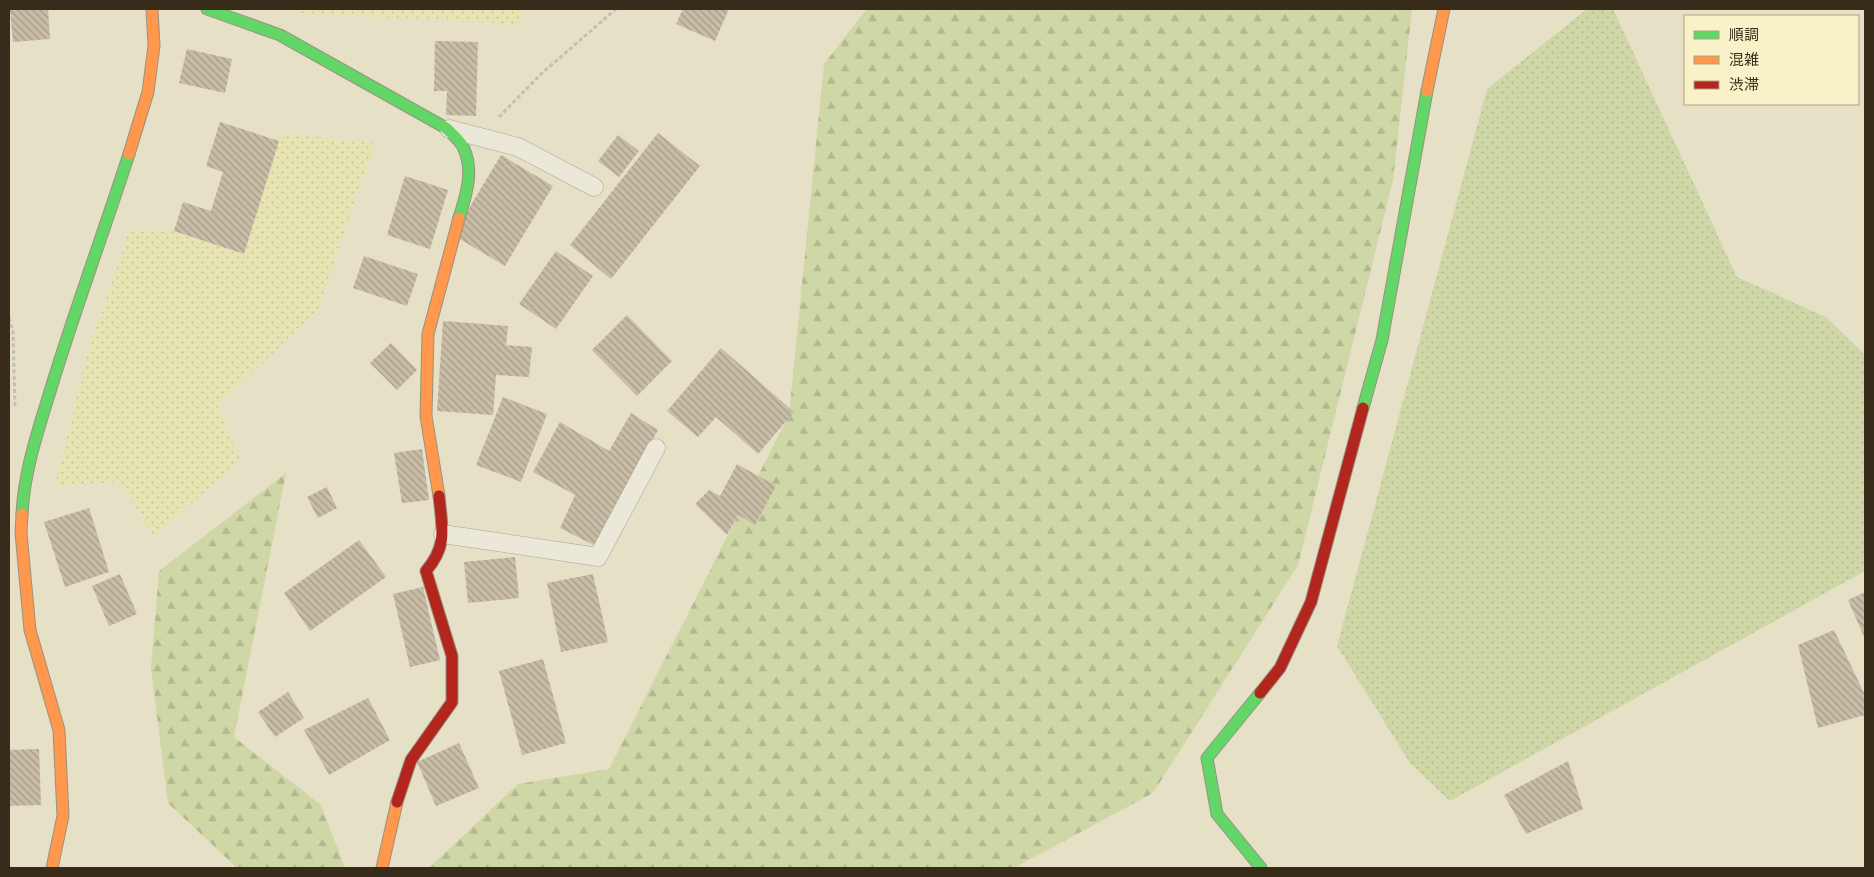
<svg xmlns="http://www.w3.org/2000/svg" width="1874" height="877" font-family="'Noto Serif','Noto Sans JP',serif">
  <style>
    .farmland { fill: url(#farmland-dots) }
    .green { fill: url(#green-dots) }
    .forest { fill: url(#forest-firs) }
    .building { fill: url(#building-back-hatch) }
    .lines { fill: none; stroke-linecap: round; stroke-linejoin: round }
    .lane-casing { stroke: #a9a490; stroke-width: 19 }
    .fast-casing { stroke: #999280; stroke-width: 13 }
    .slow-casing { stroke: #999280; stroke-width: 13 }
    .jam-casing { stroke: #999280; stroke-width: 13 }
    .path { stroke: #c4c0b0; stroke-width: 3; stroke-dasharray: 4 2.5; stroke-linecap: butt }
    .lane { stroke: #ece8d9; stroke-width: 18 }
    .fast { stroke: #63d668; stroke-width: 11 }
    .slow { stroke: #ff974d; stroke-width: 11 }
    .jam { stroke: #b3261e; stroke-width: 11 }
  </style>
  <defs>
    <pattern id="farmland-dots" width="8" height="8" patternUnits="userSpaceOnUse" patternTransform="scale(1.25)"><rect width="8" height="8" fill="#e7e4b4"/><path d="M2 2h.1M6 6h.1" fill="none" stroke="#c7c49a" stroke-width="1.8" stroke-linecap="round"/></pattern>
    <pattern id="green-dots" width="8" height="8" patternUnits="userSpaceOnUse" patternTransform="scale(1.25)"><rect width="8" height="8" fill="#d0d7a7"/><path d="M2 2h.1M6 6h.1" fill="none" stroke="#b3b98f" stroke-width="1.8" stroke-linecap="round"/></pattern>
    <pattern id="forest-firs" width="22" height="20" patternUnits="userSpaceOnUse" patternTransform="scale(1.25)"><rect width="22" height="20" fill="#d0d7a7"/><path d="M5 1l3.5 6h-7zM16 11l3.5 6h-7z" fill="#b3b98f"/></pattern>
    <pattern id="building-back-hatch" width="6" height="6" patternUnits="userSpaceOnUse" patternTransform="scale(1.25)"><rect width="6" height="6" fill="#c9bda7"/><path d="M-1 5l2 2M0 0l6 6M5-1l2 2" fill="none" stroke="#a49a87"/></pattern>
  </defs>
  <rect width="100%" height="100%" fill="#e5e0c6"/>
  <!-- farmland -->
  <path class="farmland" d="M297,9H522L520,24L297,13Z
    M278,133L375,143L318,311L217,405L240,460L154,537L120,482L55,486L86,358L129,231H174L243,254L279,141Z"/>
  <!-- green -->
  <path class="green" d="M1587,9H1613L1737,277L1826,317L1865,355V571L1450,801L1410,763L1337,646L1487,89Z"/>
  <!-- forest -->
  <path class="forest" d="M867,9H1412L1393,180L1298,565L1153,793L1014,868H429L518,784L609,769L789,415L824,64Z
    M286,473L234,737L321,805L345,868H237L168,803L151,668L159,571Z"/>
  <!-- building -->
  <path class="building" d="M10,9H48L50,39L13,42Z
    M683,9H729L715,41L676,24Z
    M435,41L478,42L476,116L446,115L447,91H434Z
    M187,49L232,59L225,93L179,83Z
    M220,122L279,141L244,254L174,231L183,202L211,211L223,172L206,166Z
    M658,133L700,166L611,279L570,245Z
    M618,135L639,151L619,177L598,161Z
    M501,155L553,186L505,266L453,235Z
    M405,176L448,190L430,249L387,235Z
    M556,251L593,276L556,329L519,304Z
    M364,256L418,274L407,306L353,288Z
    M627,315L672,361L637,396L592,350Z
    M443,321L508,326L506,345L532,347L529,377L496,375L493,415L437,411Z
    M391,343L417,370L397,390L370,363Z
    M721,348L794,412L758,454L716,417L698,437L667,411Z
    M503,397L547,414L521,482L476,465Z
    M631,413L658,430L594,545L560,528L575,495L533,472L560,422L609,451Z
    M422,449L429,500L402,503L394,453Z
    M737,464L776,486L755,525L738,515L727,535L695,504L709,490L720,496Z
    M327,487L337,508L318,518L307,497Z
    M89,508L109,572L65,587L44,522Z
    M359,540L386,577L310,631L284,593Z
    M515,557L519,598L468,603L464,562Z
    M120,574L137,614L109,626L92,586Z
    M593,574L608,642L561,652L547,583Z
    M423,587L440,660L410,667L393,594Z
    M1865,592V639L1848,600Z
    M1834,630L1865,695V715L1818,728L1798,645Z
    M543,659L566,743L522,755L499,671Z
    M288,692L304,718L275,737L258,712Z
    M368,698L390,740L329,775L304,730Z
    M459,743L479,788L436,806L417,762Z
    M39,749L41,805L9,806V750Z
    M1568,761L1583,809L1526,834L1504,795Z"/>
  <g class="lines">
    <defs>
      <path id="lane" d="M449,129L518,147L594,187
        M443,534L598,557L656,448"/>
      <path id="fast" d="M207,9L280,35L446,128C452,134 461,141 464,149C474,171 466,196 459,218
        M1363,408L1382,340L1427,91
        M22,514C24,470 39,428 52,385C76,307 104,231 129,154
        M1260,693L1207,758L1217,814L1261,868"/>
      <path id="slow" d="M1427,91L1444,9
        M129,154L148,92L154,46L152,9
        M439,496L426,416L428,334L459,218
        M22,514L21,533L30,630L59,730L63,816L52,868
        M382,868L397,802"/>
      <path id="jam" d="M1260,693L1280,668L1311,602L1363,408
        M397,802L411,760L452,702V656L426,571C448,545 442,528 439,496"/>
    </defs>
    <!-- lane casing -->
    <use href="#lane" class="lane-casing"/>
    <!-- fast casing -->
    <use href="#fast" class="fast-casing"/>
    <!-- slow casing -->
    <use href="#slow" class="slow-casing"/>
    <!-- jam casing -->
    <use href="#jam" class="jam-casing"/>
    <!-- path -->
    <path class="path" d="M499,117L541,74L616,9
      M9,318L13,331L15,408"/>
    <!-- lane -->
    <use href="#lane" class="lane"/>
    <!-- fast -->
    <use href="#fast" class="fast"/>
    <!-- slow -->
    <use href="#slow" class="slow"/>
    <!-- jam -->
    <use href="#jam" class="jam"/>
  </g>
  <!-- border -->
  <rect width="1874" height="877" fill="none" stroke="#372c19" stroke-width="20"/>
  <!-- legend -->
  <rect x="1684" y="15" width="175" height="90" fill="#f9f2c9" stroke="#aba383"/>
  <rect x="1694" y="31" width="25" height="8" fill="#63d668" stroke="#aba383"/>
  <text x="1729" y="40" font-size="15" fill="#372c19">順調</text>
  <rect x="1694" y="56" width="25" height="8" fill="#ff974d" stroke="#aba383"/>
  <text x="1729" y="65" font-size="15" fill="#372c19">混雑</text>
  <rect x="1694" y="81" width="25" height="8" fill="#b3261e" stroke="#aba383"/>
  <text x="1729" y="90" font-size="15" fill="#372c19">渋滞</text>
</svg>
